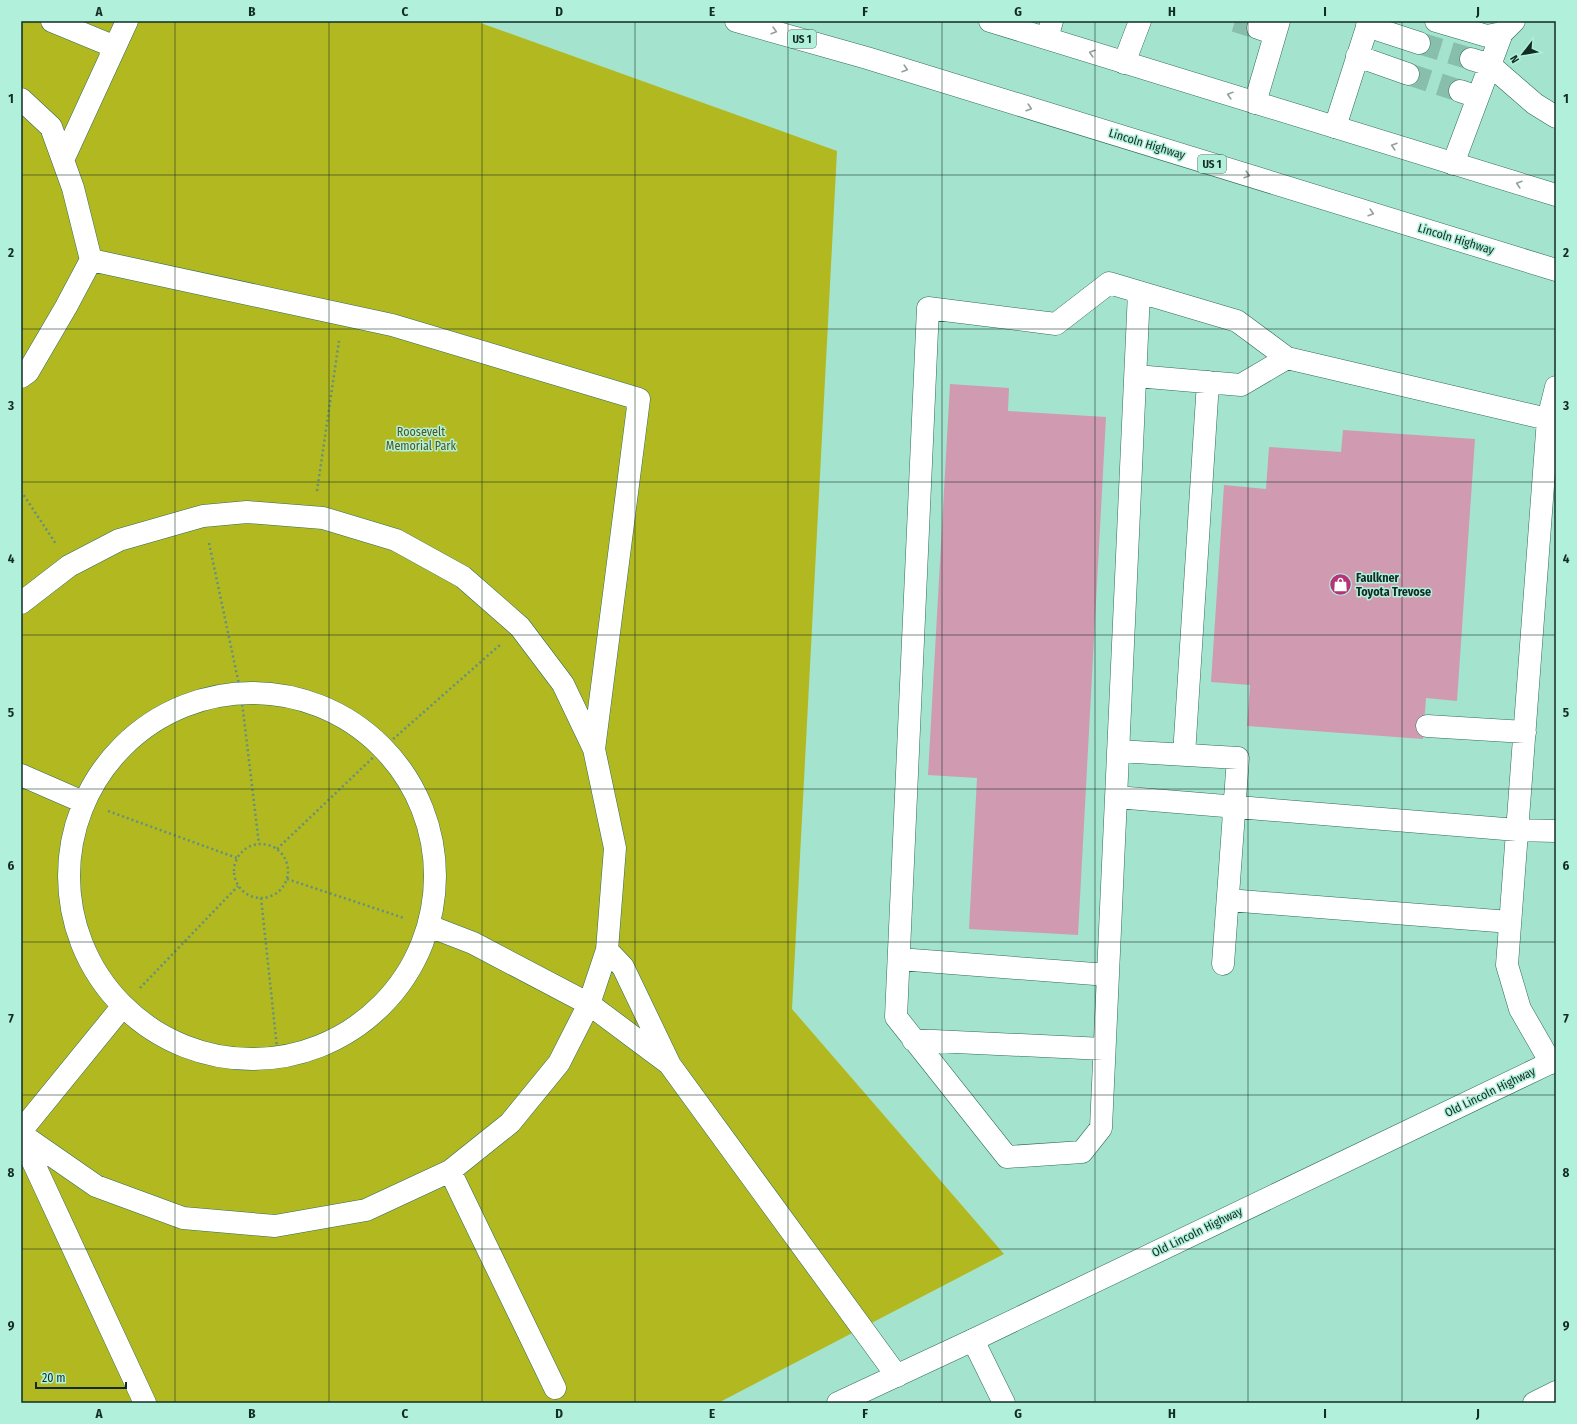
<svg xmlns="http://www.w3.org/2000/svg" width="1577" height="1424" font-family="'Fira Sans Condensed',sans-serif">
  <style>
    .green { fill: #b2b81f }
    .building { fill: #d09bb1 }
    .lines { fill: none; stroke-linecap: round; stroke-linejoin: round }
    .minor-tunnel { stroke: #87beac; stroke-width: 22; stroke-dasharray: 22 11; stroke-linecap: butt }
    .minor-casing { stroke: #2f6c5b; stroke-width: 23 }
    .major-casing { stroke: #2f6c5b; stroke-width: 23 }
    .highway-casing { stroke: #2f6c5b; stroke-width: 23 }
    .path { stroke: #629081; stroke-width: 2.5; stroke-dasharray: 2 3; stroke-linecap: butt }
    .minor { stroke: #fff; stroke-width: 22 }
    .major { stroke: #fff; stroke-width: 22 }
    .highway { stroke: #fff; stroke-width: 22 }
    .oneway { stroke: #94a09c }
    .grid { fill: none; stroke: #122c24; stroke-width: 1; stroke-opacity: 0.55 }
    .labels { text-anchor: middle; stroke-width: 3; stroke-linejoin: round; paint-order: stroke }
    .shield { fill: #b1f0db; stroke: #42675b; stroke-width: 1 }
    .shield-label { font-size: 11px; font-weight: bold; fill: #122c24 }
    .street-label { font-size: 12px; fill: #122c24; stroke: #b1f0db }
    .park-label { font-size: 12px; fill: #52551c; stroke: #b1f0db }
    .poi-label { font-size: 12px; font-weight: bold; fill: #122c24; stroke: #b1f0db; text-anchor: start }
    .neatline { fill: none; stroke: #122c24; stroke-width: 1.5 }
    .grid-label { font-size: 13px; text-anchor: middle; font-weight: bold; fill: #122c24 }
  </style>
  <rect width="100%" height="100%" fill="#a4e3ce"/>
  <!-- green -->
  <path class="green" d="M21,21H475L837,151L792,1009L1004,1254L718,1403H21Z"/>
  <!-- building -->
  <path class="building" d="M950,384L1009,388L1008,411L1106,417L1078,935L969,929L977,778L928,775Z
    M1343,430L1475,439L1457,701L1426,698L1423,739L1247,726L1250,685L1211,682L1224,485L1266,489L1269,447L1341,452Z"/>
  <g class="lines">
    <!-- minor-tunnel -->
    <path class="minor-tunnel" d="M1235,21L1258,28
      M1419,43L1471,59
      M1408,74L1460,91"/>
    <defs>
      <path id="minor" d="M52,21L115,47
        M1436,21L1487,36L1502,33L1514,21
        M1367,26L1419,43
        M1258,28L1275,34
        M1047,38L1052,21
        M1357,56L1408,74
        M1471,59L1490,65L1535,104L1556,117
        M1124,63L1140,21
        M1460,91L1478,97
        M21,99L51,127L73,188L91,260L66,307L28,372L21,377
        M1255,103L1279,21
        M1335,127L1369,21
        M63,160L127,21
        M1453,164L1502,33
        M91,260L392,325L639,399L594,749
        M1139,292L1101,1128L1082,1152L1007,1157L896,1017L928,308L1056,324L1109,283L1237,321L1287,358L1556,421
        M1136,376L1241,385L1287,358
        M21,603L69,566L119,540L203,516L247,512L323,518L396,540L463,577L520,627L563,684L594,749L615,848L607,950L589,1004L559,1063L510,1123L450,1171L366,1210L275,1226L183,1218L96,1186L21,1134
        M69 876a183 183 0 1 1 366 0a183 183 0 1 1-366 0Z
        M1427,726L1525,732
        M1118,751L1238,758L1223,964
        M1184,755L1208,382
        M21,775L83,802
        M1116,797L1517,830L1556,831
        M1228,900L1510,922
        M429,926L473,943L589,1004L668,1063
        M607,950L623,967L670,1065L897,1376
        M899,959L1108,975
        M913,1040L1104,1049
        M1551,1063L1520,1009L1507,965L1548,419L1556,387
        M21,1131L122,1007
        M21,1136L145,1403
        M450,1171L555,1388
        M973,1340L1004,1403
        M1534,1403L1556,1392"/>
      <path id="major" d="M838,1403L973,1340L1556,1060"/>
      <path id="highway" d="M736,21L867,58L1556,270
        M990,21L1556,195"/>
    </defs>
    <!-- minor casing -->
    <use href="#minor" class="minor-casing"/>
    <!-- major casing -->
    <use href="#major" class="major-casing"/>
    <!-- highway casing -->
    <use href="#highway" class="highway-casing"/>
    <!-- path -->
    <path class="path" d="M21,491L56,544
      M317,491L339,341
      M209,543L241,694L259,844
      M108,811L237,858
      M234 871a27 27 0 1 1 54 0a27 27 0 1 1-54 0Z
      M277,849L383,748L501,644
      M287,879L404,918
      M261,898L278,1057
      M140,988L238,886"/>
    <!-- minor -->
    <use href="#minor" class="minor"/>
    <!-- major -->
    <use href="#major" class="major"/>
    <!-- highway -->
    <use href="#highway" class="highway"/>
  </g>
  <!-- one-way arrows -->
  <defs><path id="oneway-chevron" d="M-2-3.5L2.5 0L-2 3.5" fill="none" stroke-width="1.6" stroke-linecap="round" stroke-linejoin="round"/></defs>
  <g class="oneway">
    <use href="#oneway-chevron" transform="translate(774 31) rotate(16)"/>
    <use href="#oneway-chevron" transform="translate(1092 53) rotate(-163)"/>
    <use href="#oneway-chevron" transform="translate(905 69) rotate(17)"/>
    <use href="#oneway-chevron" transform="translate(1230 95) rotate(-163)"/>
    <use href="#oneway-chevron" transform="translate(1029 108) rotate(17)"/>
    <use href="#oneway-chevron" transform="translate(1394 146) rotate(-163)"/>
    <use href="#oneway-chevron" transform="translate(1247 175) rotate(17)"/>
    <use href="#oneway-chevron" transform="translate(1519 184) rotate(-163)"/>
    <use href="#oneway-chevron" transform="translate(1371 213) rotate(17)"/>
  </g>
  <!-- grid -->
  <path class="grid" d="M175,21V1403M329,21V1403M482,21V1403M635,21V1403M788,21V1403M942,21V1403M1095,21V1403M1248,21V1403M1402,21V1403M21,175H1556M21,329H1556M21,482H1556M21,635H1556M21,789H1556M21,942H1556M21,1095H1556M21,1249H1556"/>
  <!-- icons -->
  <defs>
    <symbol id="shop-disc" viewBox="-11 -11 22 22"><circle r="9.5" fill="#b63379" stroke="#b1f0db"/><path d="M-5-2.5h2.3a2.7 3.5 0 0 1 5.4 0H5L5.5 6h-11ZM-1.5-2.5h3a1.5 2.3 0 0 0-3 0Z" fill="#fff"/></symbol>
  </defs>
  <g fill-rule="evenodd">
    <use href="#shop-disc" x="1328" y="572" width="25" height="25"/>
  </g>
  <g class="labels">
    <!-- shield labels -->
    <g class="shield">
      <rect x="788" y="30" width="28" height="18" rx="3"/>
      <rect x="1198" y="155" width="28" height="18" rx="3"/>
    </g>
    <g class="shield-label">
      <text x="802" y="43">US 1</text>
      <text x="1212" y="168">US 1</text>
    </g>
    <!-- street labels -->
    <g class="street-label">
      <text transform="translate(1147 144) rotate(17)" y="4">Lincoln Highway</text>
      <text transform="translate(1456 239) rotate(17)" y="4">Lincoln Highway</text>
      <text transform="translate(1490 1092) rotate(-26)" y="4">Old Lincoln Highway</text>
      <text transform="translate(1197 1232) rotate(-26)" y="4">Old Lincoln Highway</text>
    </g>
    <!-- park labels -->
    <g class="park-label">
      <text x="421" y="436">Roosevelt<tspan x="421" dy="14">Memorial Park</tspan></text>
    </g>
    <!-- poi labels -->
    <g class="poi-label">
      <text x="1356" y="582">Faulkner<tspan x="1356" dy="14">Toyota Trevose</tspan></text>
    </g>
  </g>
  <!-- border -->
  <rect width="1577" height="1424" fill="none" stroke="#b1f0db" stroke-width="44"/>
  <!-- north arrow -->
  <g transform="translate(1523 54) rotate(239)" stroke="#b1f0db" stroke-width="3" paint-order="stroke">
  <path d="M0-3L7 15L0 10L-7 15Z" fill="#122c24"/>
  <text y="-6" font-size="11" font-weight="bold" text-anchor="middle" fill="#122c24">N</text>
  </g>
  <!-- scale -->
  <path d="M36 1382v6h90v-6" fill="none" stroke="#122c24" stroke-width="2"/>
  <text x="42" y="1382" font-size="12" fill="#122c24" stroke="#b1f0db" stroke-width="3" paint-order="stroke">20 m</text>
  <rect x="22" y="22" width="1533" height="1380" class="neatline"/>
  <g class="grid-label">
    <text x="99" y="16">A</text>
    <text x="252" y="16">B</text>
    <text x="405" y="16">C</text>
    <text x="559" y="16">D</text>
    <text x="712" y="16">E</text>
    <text x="865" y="16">F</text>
    <text x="1018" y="16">G</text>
    <text x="1172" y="16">H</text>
    <text x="1325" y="16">I</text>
    <text x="1478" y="16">J</text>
    <text x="11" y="103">1</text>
    <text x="1566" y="103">1</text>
    <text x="11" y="257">2</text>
    <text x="1566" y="257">2</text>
    <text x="11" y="410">3</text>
    <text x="1566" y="410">3</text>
    <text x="11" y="563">4</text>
    <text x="1566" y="563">4</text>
    <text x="11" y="717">5</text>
    <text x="1566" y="717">5</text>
    <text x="11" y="870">6</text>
    <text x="1566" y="870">6</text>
    <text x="11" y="1023">7</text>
    <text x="1566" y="1023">7</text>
    <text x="11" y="1177">8</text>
    <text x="1566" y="1177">8</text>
    <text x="11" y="1330">9</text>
    <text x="1566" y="1330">9</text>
    <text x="99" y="1418">A</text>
    <text x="252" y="1418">B</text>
    <text x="405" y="1418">C</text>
    <text x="559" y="1418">D</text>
    <text x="712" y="1418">E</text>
    <text x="865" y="1418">F</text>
    <text x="1018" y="1418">G</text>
    <text x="1172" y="1418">H</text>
    <text x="1325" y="1418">I</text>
    <text x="1478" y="1418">J</text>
  </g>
</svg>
